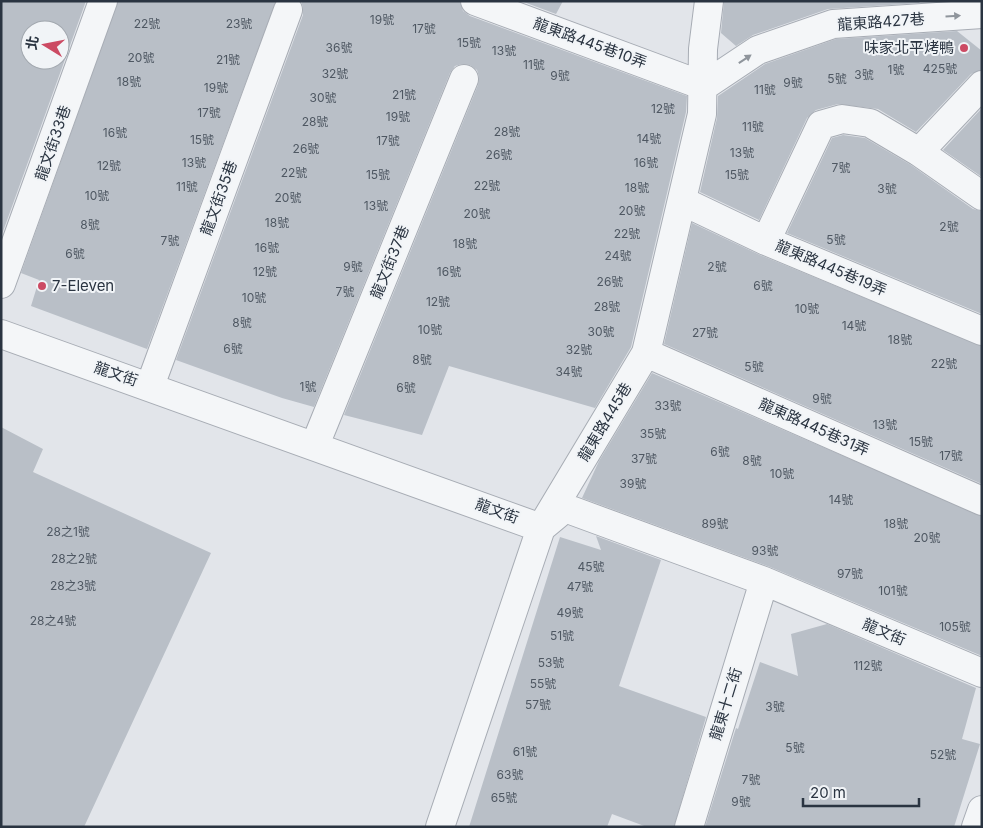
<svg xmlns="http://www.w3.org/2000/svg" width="983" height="828" font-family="Inter,'Noto Sans TC',sans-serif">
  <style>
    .building { fill: #b9bfc7; fill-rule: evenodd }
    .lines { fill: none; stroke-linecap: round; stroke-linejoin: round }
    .minor-casing { stroke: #a7acb4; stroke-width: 30 }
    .minor { stroke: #f4f6f8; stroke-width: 28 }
    .oneway { fill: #8f959c }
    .poi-dot { fill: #cc4a63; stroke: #f1f4f7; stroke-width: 2 }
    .labels { text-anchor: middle; stroke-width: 4; stroke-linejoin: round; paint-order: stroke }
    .number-label { font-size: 12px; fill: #4e5762 }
    .street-label { font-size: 15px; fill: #2a3441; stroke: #f1f4f7 }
    .poi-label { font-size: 15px; fill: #2a3441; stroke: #f1f4f7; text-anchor: end }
  </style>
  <rect width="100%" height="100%" fill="#e2e5ea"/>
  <!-- building -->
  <path class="building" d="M1,1H86L1,237ZM30,30H60V60H30Z
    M118,1H276L147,349L31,306L39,280L21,273Z
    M301,1H460L463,11L470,16L687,96L686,112L631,347L595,408L449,366L422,435L344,415L478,85L479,77L477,70L470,65L462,64L455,66L450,73L314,407L282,398L176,360L303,15V8Z
    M521,1H563L556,14Z
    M724,1H918L920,3L828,9L753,35L736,46L721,33Z
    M957,31L982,51V70L971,74L916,132L878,109L838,104L816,110L807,118L759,220L700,192L717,118L718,96L765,64L836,39Z
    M982,108V177L943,150Z
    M843,135L865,138L911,165L973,209L982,211V314L787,233L832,138Z
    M692,223L760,255L982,346V484L664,344Z
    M652,373L982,516V656L770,567L582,498L599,461Z
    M1,427L43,449L33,472L211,553L84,827H1Z
    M596,536L661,560L619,686L706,717L674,827H647L612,814L607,827H469L560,537L601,550Z
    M827,624L976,688L962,739L980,744L954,827H705L736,728L738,729L760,662L798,676L791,634Z"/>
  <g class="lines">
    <defs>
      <path id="minor" d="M475,1L704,86
        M704,86L758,50L833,24L982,14
        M919,152L982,85
        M682,201L766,241L982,331
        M766,241L821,125L842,119L870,123L919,152L982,196
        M1,284L103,1
        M1,334L541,528L565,508L764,581L982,673
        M646,353L982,501
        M150,386L288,10
        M315,445L464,79
        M440,827L541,528L646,353L702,114L703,49L709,1
        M689,827L764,581
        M976,827L982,810"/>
    </defs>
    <!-- minor casing -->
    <use href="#minor" class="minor-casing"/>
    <!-- minor -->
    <use href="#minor" class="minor"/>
  </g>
  <!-- one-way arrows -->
  <defs><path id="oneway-solid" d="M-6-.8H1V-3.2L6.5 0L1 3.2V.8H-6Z" transform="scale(1.25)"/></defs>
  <g class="oneway">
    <use href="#oneway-solid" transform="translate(953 16) rotate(-4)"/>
    <use href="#oneway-solid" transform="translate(745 59) rotate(-34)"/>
  </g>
  <!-- markers -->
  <g class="poi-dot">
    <circle cx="964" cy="48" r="5"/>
    <circle cx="42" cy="286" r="5"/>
  </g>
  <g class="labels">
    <!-- number labels -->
    <g class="number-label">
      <text x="382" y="24">19號</text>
      <text x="147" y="28">22號</text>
      <text x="239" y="28">23號</text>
      <text x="424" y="33">17號</text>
      <text x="469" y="47">15號</text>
      <text x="339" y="52">36號</text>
      <text x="504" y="55">13號</text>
      <text x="141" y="62">20號</text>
      <text x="228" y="64">21號</text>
      <text x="534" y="69">11號</text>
      <text x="940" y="73">425號</text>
      <text x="896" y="74">1號</text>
      <text x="335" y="78">32號</text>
      <text x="864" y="79">3號</text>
      <text x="560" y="80">9號</text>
      <text x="837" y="83">5號</text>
      <text x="129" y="86">18號</text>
      <text x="793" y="87">9號</text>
      <text x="216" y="92">19號</text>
      <text x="765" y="94">11號</text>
      <text x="404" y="99">21號</text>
      <text x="323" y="102">30號</text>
      <text x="663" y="113">12號</text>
      <text x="209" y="117">17號</text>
      <text x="398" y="121">19號</text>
      <text x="315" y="126">28號</text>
      <text x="753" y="131">11號</text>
      <text x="507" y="136">28號</text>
      <text x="115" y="137">16號</text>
      <text x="649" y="143">14號</text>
      <text x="202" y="144">15號</text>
      <text x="388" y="145">17號</text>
      <text x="306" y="153">26號</text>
      <text x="742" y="157">13號</text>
      <text x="499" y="159">26號</text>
      <text x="194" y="167">13號</text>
      <text x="646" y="167">16號</text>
      <text x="109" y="170">12號</text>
      <text x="841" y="172">7號</text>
      <text x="294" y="177">22號</text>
      <text x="378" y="179">15號</text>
      <text x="737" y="179">15號</text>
      <text x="487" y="190">22號</text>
      <text x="187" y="191">11號</text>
      <text x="637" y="192">18號</text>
      <text x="887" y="193">3號</text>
      <text x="97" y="200">10號</text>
      <text x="288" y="202">20號</text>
      <text x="376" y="210">13號</text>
      <text x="632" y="215">20號</text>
      <text x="477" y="218">20號</text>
      <text x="277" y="227">18號</text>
      <text x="90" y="229">8號</text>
      <text x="949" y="231">2號</text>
      <text x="627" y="238">22號</text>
      <text x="836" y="244">5號</text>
      <text x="170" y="245">7號</text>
      <text x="465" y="248">18號</text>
      <text x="267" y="252">16號</text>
      <text x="75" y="258">6號</text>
      <text x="618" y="260">24號</text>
      <text x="353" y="271">9號</text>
      <text x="717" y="271">2號</text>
      <text x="265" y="276">12號</text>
      <text x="449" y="276">16號</text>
      <text x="610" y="286">26號</text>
      <text x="763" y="290">6號</text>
      <text x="345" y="296">7號</text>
      <text x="254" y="302">10號</text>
      <text x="438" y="306">12號</text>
      <text x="607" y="311">28號</text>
      <text x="807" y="313">10號</text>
      <text x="242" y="327">8號</text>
      <text x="854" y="330">14號</text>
      <text x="430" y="334">10號</text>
      <text x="601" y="336">30號</text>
      <text x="705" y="337">27號</text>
      <text x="900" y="344">18號</text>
      <text x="233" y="353">6號</text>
      <text x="579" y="354">32號</text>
      <text x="422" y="364">8號</text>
      <text x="944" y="368">22號</text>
      <text x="754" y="371">5號</text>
      <text x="569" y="376">34號</text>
      <text x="308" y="391">1號</text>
      <text x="406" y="392">6號</text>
      <text x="822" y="403">9號</text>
      <text x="668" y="410">33號</text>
      <text x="885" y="429">13號</text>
      <text x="653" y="438">35號</text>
      <text x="921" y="446">15號</text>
      <text x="720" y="456">6號</text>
      <text x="951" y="460">17號</text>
      <text x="644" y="463">37號</text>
      <text x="752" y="465">8號</text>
      <text x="782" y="478">10號</text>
      <text x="633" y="488">39號</text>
      <text x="841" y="504">14號</text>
      <text x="715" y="528">89號</text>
      <text x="896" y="528">18號</text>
      <text x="68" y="536">28之1號</text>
      <text x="927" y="542">20號</text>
      <text x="765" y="555">93號</text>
      <text x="74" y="563">28之2號</text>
      <text x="591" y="571">45號</text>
      <text x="850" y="578">97號</text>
      <text x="73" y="590">28之3號</text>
      <text x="580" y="591">47號</text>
      <text x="893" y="595">101號</text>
      <text x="570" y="617">49號</text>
      <text x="53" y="625">28之4號</text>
      <text x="955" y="631">105號</text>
      <text x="562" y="640">51號</text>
      <text x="551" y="667">53號</text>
      <text x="868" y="670">112號</text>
      <text x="543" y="688">55號</text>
      <text x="538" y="709">57號</text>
      <text x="775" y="711">3號</text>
      <text x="795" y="752">5號</text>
      <text x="525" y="756">61號</text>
      <text x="943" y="759">52號</text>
      <text x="510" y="779">63號</text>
      <text x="751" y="784">7號</text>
      <text x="504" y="802">65號</text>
      <text x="741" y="806">9號</text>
    </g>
    <!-- street labels -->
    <g class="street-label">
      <text transform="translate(881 22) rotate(-4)" y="5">龍東路427巷</text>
      <text transform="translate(590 43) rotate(20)" y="5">龍東路445巷10弄</text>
      <text transform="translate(53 143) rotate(-71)" y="5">龍文街33巷</text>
      <text transform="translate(219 198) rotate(-70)" y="5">龍文街35巷</text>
      <text transform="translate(390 262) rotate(-68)" y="5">龍文街37巷</text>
      <text transform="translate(831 268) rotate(23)" y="5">龍東路445巷19弄</text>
      <text transform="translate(116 374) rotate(19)" y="5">龍文街</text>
      <text transform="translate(605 422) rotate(-59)" y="5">龍東路445巷</text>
      <text transform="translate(814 427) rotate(24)" y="5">龍東路445巷31弄</text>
      <text transform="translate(497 511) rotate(20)" y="5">龍文街</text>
      <text transform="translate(884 632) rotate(23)" y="5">龍文街</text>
      <text transform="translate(726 704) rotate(-73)" y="5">龍東十二街</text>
    </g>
    <!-- poi labels -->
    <g class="poi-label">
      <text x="954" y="53">味家北平烤鴨</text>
      <text x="52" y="291" text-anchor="start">7-Eleven</text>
    </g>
  </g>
  <!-- border -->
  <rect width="983" height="828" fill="none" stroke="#2a3441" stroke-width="5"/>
  <!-- north arrow -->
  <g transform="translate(45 45) rotate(280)"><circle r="24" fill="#f1f4f7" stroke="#a1a7ae"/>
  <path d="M0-4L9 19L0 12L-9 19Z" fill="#cc4a63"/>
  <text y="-8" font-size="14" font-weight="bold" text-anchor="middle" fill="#2a3441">北</text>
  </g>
  <!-- scale -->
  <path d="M803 798v8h116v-8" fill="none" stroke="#2a3441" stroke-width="2.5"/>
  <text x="810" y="798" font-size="15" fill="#2a3441" stroke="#f1f4f7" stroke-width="4" paint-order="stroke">20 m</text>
</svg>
